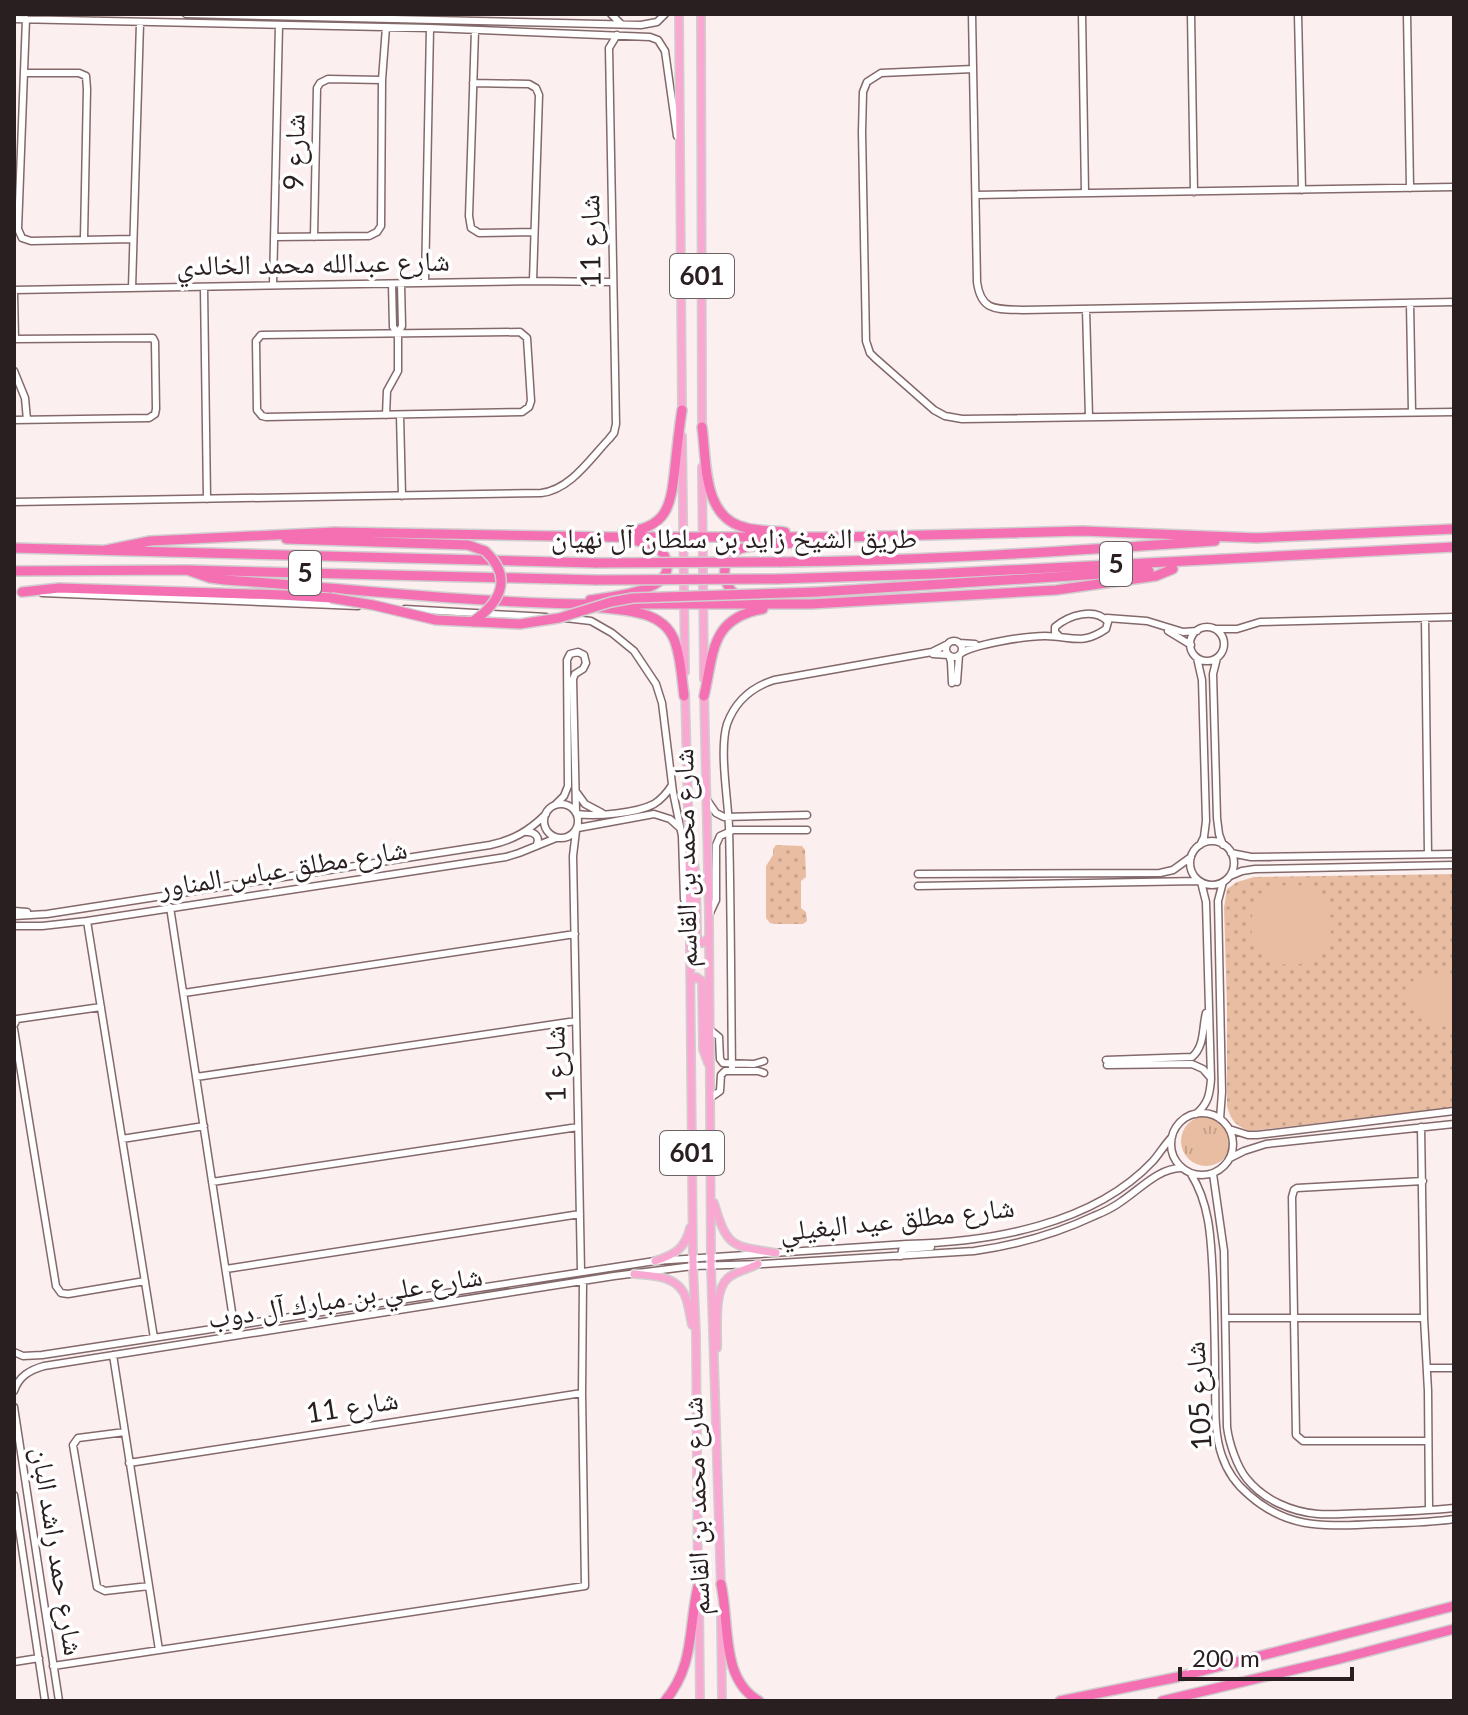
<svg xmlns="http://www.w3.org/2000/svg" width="1468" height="1715" font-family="Lato,'Noto Naskh Arabic',sans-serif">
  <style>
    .grass { fill: url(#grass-tufts) }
    .park { fill: url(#park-dots) }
    .pitch { fill: #e8bda2 }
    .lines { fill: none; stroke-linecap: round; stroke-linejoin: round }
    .minor-casing { stroke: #84696b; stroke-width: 9 }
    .major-casing { stroke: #d0cece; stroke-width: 10 }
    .highway-casing { stroke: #d0cece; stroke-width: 12 }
    .minor { stroke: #fff; stroke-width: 6 }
    .major { stroke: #f9a9d1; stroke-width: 7 }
    .highway { stroke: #f570b3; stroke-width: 9 }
    .highway-bridge-casing { stroke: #d0cece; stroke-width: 12; stroke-linecap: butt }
    .highway-bridge { stroke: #f570b3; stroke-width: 9 }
    .labels { text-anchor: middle; stroke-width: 7; stroke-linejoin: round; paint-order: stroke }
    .shield { fill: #fff; stroke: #6a6263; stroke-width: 2 }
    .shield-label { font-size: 26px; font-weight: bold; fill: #2a1f20 }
    .street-label { font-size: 28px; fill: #2a1f20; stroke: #fff }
  </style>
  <defs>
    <pattern id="grass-tufts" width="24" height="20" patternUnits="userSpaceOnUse" patternTransform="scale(2)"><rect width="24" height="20" fill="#e8bda2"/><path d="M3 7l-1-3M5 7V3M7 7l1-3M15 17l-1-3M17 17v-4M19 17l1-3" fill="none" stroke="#c7a28b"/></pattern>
    <pattern id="park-dots" width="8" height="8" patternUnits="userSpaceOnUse" patternTransform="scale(2)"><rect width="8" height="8" fill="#e8bda2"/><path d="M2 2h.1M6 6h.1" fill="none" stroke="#c7a28b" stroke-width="1.8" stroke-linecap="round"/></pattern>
  </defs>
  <rect width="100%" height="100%" fill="#fceff0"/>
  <!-- grass -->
  <path class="grass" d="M1181 1141a25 25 0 1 1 50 0a25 25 0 1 1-50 0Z"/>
  <!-- park -->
  <path class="park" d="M776,845L802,846L805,850L806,877L801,881V908L806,912L807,921L803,924H774L770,923L766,918V866L773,855V849Z
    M1454,874V1107L1250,1131C1236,1126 1231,1121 1227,1106V1008L1224,907L1227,889L1237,882L1254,877Z"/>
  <!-- pitch -->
  <path class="pitch" d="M1251 925a40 40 0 1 1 80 0a40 40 0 1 1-80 0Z
    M1443,977L1454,978V1028C1434,1026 1421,1017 1406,1004V986L1418,978Z"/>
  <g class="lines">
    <defs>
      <path id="minor" d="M186,14L641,25L657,22L665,14
        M611,14L621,24
        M972,14L977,282C981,312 997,309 1023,310L1454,302
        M1082,14L1085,193
        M1191,14L1194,192
        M1298,14L1302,190
        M1407,14L1410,188
        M14,19L430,28L650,37L658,40L665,51L677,136
        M26,19L18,229L22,238L31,241L133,239
        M475,30L469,216L471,228L479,233L534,232
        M973,69L881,73L867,82L863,92L862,132L866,341L870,353L875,358L934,410L945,416L962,419L1454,412
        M24,73H79L86,76L87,89L84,238
        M473,83L529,84L536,88L539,95L533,281
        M976,195L1454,187
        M274,237L369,236L377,232L381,226L382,80L386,27
        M314,237L317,88L320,83L328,79L382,80
        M425,283L430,28
        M392,284L393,327L398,333
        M273,285L279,25
        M132,288L140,23
        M204,288L207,499
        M14,290L533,281L612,282
        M14,293L15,339
        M1410,303L1412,412
        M1086,309L1089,417
        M520,332L527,338L531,401L529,407L522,412L266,417L262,416L257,410L256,341L261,335Z
        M14,339L153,338L155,342L156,409L155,414L149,418L14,420
        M14,371L25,398L27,420
        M386,415L387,391L398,371V333L402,326L401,284
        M400,415L402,496
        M14,502L541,493C570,490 590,459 609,439L614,433L616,424L609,48L617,35
        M42,593L358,606
        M405,609L546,617
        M565,618L591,621L612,633L634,651L656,684L662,703L673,792L682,836L684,899L689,914
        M1107,618L1147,621L1183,632L1197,631
        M1425,618L1428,854
        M1190 644a17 17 0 1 1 34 0a17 17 0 1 1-34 0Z
        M1215,629H1237L1260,622L1454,617
        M1168,631L1191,645
        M946 649a8 8 0 1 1 16 0a8 8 0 1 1-16 0Z
        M959,643L975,644
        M933,654L948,655
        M960,654C973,644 1027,636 1045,636C1072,636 1081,646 1106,629L1108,622C1095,607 1069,615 1055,627V632L1060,637
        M949,655L951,662L952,683
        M1197,658L1202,680L1206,821L1204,837L1200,845
        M1217,658L1213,674L1217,818L1219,834L1223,845
        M957,682L959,655
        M577,793L585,804L602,813
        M707,800L716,813L724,817L807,815
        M544 821a17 17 0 1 1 34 0a17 17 0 1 1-34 0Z
        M555,805L564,796L568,786L567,660L570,654L578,652L584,655L586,663L583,669L575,674L573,679L576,811
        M577,814C596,817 637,813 654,804C662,799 667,793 672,785
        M578,828L654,814L670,819L680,828
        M576,831L573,856L581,1271
        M526,832C535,831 541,838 536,846
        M1190 863a22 22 0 1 1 44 0a22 22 0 1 1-44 0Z
        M1231,853L1251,857L1454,854
        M918,874L1160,873L1173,870L1191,857
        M1230,876L1242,871L1255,869L1454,865
        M918,886L1199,881
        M170,907L234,1325
        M14,911L27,912
        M709,915L716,900V845L720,836L733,830H807
        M14,916L47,914L490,845C513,840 529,831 546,814
        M87,921L154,1338
        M14,926H42L87,921L506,857L519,853L556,838
        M184,993L575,934
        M14,1025L17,1019L101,1007
        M14,1029L56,1286L61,1293L68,1294L145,1281
        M709,1029L719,1037L720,1059L723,1063L754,1064L764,1061
        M1106,1060L1192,1057C1205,1046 1202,1028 1206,1013
        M1107,1065L1192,1064L1203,1069L1210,1077
        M732,1071C731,989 731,908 729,827C728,799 719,750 727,724C735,702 752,687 774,680L932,652L946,645
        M196,1077L576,1021
        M710,1098L720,1091L721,1075L725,1071H758L764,1073
        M1171 1144a31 31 0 1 1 62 0a31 31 0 1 1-62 0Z
        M1196,1114C1208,1104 1210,1094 1211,1079L1206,902L1201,882
        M1220,1119L1222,1092L1218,901L1223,882
        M1421,1127L1424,1318L1428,1391L1429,1510
        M1229,1129L1248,1135H1257L1454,1111
        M122,1139L204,1126
        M1230,1158L1244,1151L1266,1144L1454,1124
        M1191,1174C1211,1206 1211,1243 1213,1279C1214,1312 1215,1344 1215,1377C1216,1402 1213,1431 1222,1456C1227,1471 1237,1485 1249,1495C1289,1530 1325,1526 1375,1524C1401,1523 1428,1523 1454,1519
        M1213,1174L1224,1251L1227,1427C1229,1443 1237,1467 1247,1479C1264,1500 1292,1512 1318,1514C1334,1515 1351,1513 1367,1513C1396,1512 1425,1511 1454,1508
        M1423,1181L1297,1188L1294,1190L1292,1197L1296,1435L1303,1441H1427
        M212,1182L578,1127
        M901,1256L902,1250L905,1249L931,1247
        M226,1269L580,1214
        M1226,1318H1424
        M14,1352L23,1356L42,1355L655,1261L907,1244C990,1242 1093,1225 1153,1161C1160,1153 1165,1144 1172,1137
        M113,1355L159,1650
        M1427,1368H1454
        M14,1391C19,1376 30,1370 44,1366L614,1276L693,1266L763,1264L974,1251C1016,1245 1056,1234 1094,1216C1104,1212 1114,1207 1122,1201C1140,1189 1159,1168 1181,1168
        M14,1407L59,1701
        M125,1432L78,1438L73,1445L97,1587L105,1591L149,1586
        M129,1463L582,1393
        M14,1495L45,1701
        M14,1662L39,1658
        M53,1666L585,1586L582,1393L583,1282"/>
      <path id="major" d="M679,14L682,412
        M701,14L702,431
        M682,436L685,672
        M702,467L704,679
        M704,691L709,915L711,1266L721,1587
        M685,692L689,842L693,1266L696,1335L698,1588
        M692,852L696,875L697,938L702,943L706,941L708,938
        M691,982L692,979L696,977L702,981L703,1049L708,1063
        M714,1203C727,1248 732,1246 776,1253
        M655,1261C674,1255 685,1249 690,1228
        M634,1274C654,1276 678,1275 686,1298C689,1307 690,1316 692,1325
        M717,1348C718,1330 713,1291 728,1278C736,1271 749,1269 758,1264
        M699,1600L700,1701
        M721,1615L722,1701"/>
      <path id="highway" d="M702,427C707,463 702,519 747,528C760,531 773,531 785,532
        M623,532C668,529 671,505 675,467C677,448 679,429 682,410
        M1254,538L1454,529
        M286,539L468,545L485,551
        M14,548L596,563
        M106,550L150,541L335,532L611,537H845L1083,531L1258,538
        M779,562C924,561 1070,551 1215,541
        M187,570L210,578L225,580C350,588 475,604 601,604
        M14,571L187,570L596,580
        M777,579L932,574L1454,547
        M22,592L59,588L283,595L331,598
        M817,592L1149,571
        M737,596C728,588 723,581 725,568C726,561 727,556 733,552C746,543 792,544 810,542
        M590,600C612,596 683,592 664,555C658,545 647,543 637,541
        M616,604H811L1056,590L1156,576L1173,569
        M595,607C625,611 666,609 676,645C681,661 682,679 684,696
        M704,696C714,653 710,618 763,609
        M721,1584C730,1623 720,1679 759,1701
        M665,1701C695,1665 688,1629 698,1586
        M1060,1701L1178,1677L1454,1606
        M1162,1701L1339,1659L1454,1629"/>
    </defs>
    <!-- minor casing -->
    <use href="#minor" class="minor-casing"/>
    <!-- major casing -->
    <use href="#major" class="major-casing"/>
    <!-- highway casing -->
    <use href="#highway" class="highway-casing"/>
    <!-- minor -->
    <use href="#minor" class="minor"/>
    <!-- major -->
    <use href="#major" class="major"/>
    <!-- highway -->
    <use href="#highway" class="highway"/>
    <defs>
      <path id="highway-bridge" d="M596,563L779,562
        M596,580L777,579
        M331,598L373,605L436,620L520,624L559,618L611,602L633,598L817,592
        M472,622C500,603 514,578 485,551"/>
    </defs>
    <!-- highway-bridge casing -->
    <use href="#highway-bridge" class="highway-bridge-casing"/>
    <!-- highway-bridge -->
    <use href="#highway-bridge" class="highway-bridge"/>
  </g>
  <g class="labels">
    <!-- shield labels -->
    <g class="shield">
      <rect x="670" y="254" width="64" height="44" rx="6"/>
      <rect x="1100" y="542" width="32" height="44" rx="6"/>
      <rect x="289" y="551" width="32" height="44" rx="6"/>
      <rect x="660" y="1131" width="64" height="44" rx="6"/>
    </g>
    <g class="shield-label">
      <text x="702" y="285">601</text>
      <text x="1116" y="573">5</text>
      <text x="305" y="582">5</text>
      <text x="692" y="1162">601</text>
    </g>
    <!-- street labels -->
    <g class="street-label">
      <text transform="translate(294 152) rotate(-89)" y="10">شارع 9</text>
      <text transform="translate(590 241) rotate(-91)" y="10">شارع 11</text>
      <text transform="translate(313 263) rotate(-1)" y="10">شارع عبدالله محمد الخالدي</text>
      <text x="734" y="548">طريق الشيخ زايد بن سلطان آل نهيان</text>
      <text transform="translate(685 858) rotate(-91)" y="10">شارع محمد بن القاسم</text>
      <text transform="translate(283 868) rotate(-9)" y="10">شارع مطلق عباس المناور</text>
      <text transform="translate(555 1064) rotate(-91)" y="10">شارع 1</text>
      <text transform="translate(897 1219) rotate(-6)" y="10">شارع مطلق عيد البغيلي</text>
      <text transform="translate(345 1297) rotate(-9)" y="10">شارع علي بن مبارك آل دوب</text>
      <text transform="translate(1198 1396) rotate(-94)" y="10">شارع 105</text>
      <text transform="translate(352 1406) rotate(-9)" y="10">شارع 11</text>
      <text transform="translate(696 1506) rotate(-92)" y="10">شارع محمد بن القاسم</text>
      <text transform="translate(58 1551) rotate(81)" y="10">شارع حمد راشد البان</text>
    </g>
  </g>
  <!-- border -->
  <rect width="1468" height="1715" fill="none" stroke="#2a1f20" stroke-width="32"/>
  <!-- scale -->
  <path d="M1180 1667v12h172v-12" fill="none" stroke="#2a1f20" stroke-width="4"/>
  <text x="1192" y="1667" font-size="24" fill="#2a1f20" stroke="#ffffff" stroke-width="6" paint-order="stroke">200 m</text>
</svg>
